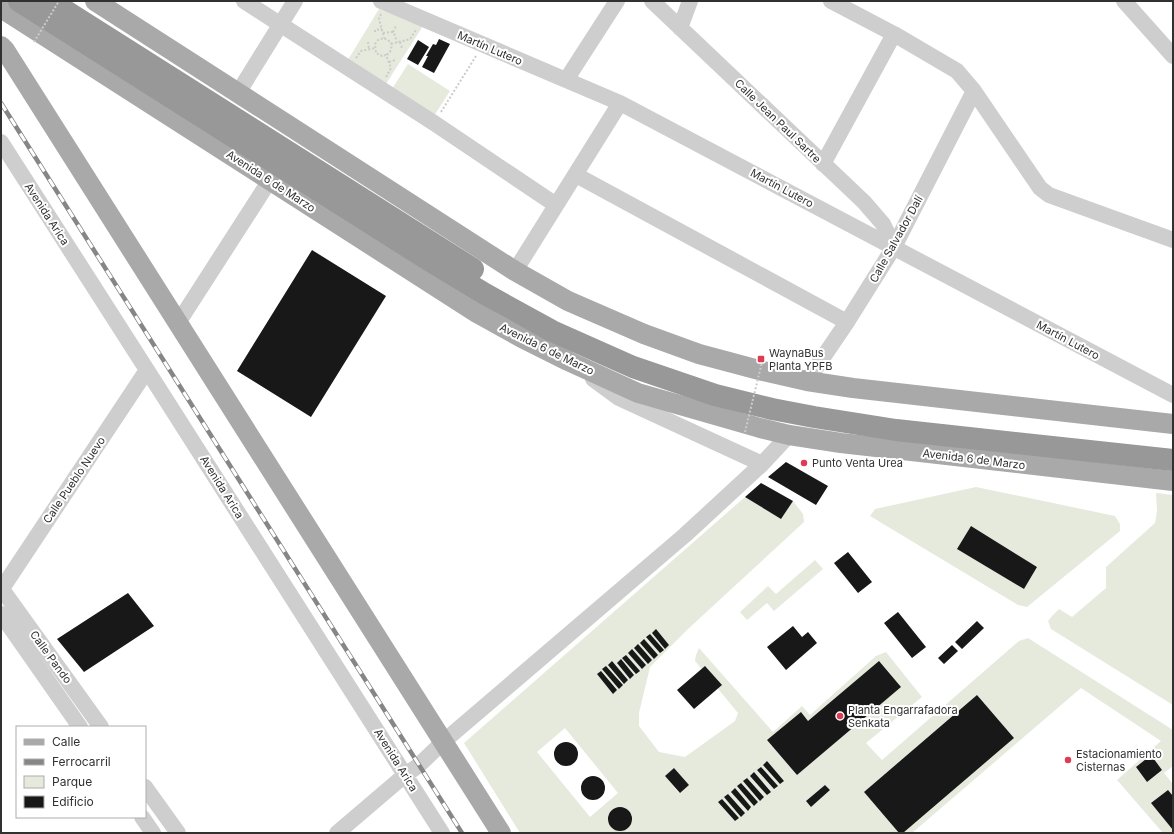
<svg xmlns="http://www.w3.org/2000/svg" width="1174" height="834" font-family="Inter,sans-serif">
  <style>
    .green { fill: #e5eadd; fill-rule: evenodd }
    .building { fill: #181818 }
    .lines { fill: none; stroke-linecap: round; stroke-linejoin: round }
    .path { stroke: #cbcbcb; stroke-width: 2; stroke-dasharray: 2 2; stroke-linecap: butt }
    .minor { stroke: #cecece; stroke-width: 16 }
    .major { stroke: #a9a9a9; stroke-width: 20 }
    .highway { stroke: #989898; stroke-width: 22 }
    .rail-casing { stroke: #868686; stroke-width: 4.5 }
    .rail { stroke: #fff; stroke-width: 3; stroke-dasharray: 9; stroke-linecap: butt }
    .path-bridge { stroke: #cbcbcb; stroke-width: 2; stroke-dasharray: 2 2; stroke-linecap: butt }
    .poi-dot { fill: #e03b55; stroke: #fff; stroke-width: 1.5 }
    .labels { text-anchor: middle; stroke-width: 4; stroke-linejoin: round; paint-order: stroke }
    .street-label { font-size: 11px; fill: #313131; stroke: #fff }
    .poi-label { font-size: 11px; fill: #313131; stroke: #fff; text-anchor: start }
  </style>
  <rect width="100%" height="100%" fill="#fff"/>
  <!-- green -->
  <path class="green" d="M379,9L423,26L384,87L346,63Z
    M408,64L450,91L434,116L392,89Z
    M976,487L1115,516L1120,524V531L1027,607L1018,605L870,516L875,509ZM971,526L1037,567L1024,589L958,549Z
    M1156,493L1173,495V705L1051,629L1048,621L1052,616L1059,609L1072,617L1106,588V567L1155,523L1157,511Z
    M745,497L781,518L793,501L803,514L804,522L687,630L650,667L639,713V726L659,752L685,757L735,721L738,713L695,661L696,655L699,648L773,732L802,706L810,715L876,656L886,652L922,697L866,743L882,760L1019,641L1028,638L1173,730V766L1164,773L1173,784V796L1168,790L1152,803L1173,830V833H1163L1117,780L1161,741L1081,688L912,833H903L1014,738L977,695L864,792L899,833H520L464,743ZM901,687L797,775L767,740L801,712L808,721ZM565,728L618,793L590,817L537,752ZM1151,755L1162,770L1147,782L1136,767ZM674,768L689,785L679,793L665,776ZM825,785L830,790L811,807L806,801Z
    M815,560L823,569L774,611L767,603L747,620L740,612L768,586L776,594Z"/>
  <!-- building -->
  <path class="building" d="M439,39L450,44L434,73L422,67L428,56H426L433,44L436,45Z
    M418,40L429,47L418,65L407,59Z
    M312,250L386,296L311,417L237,371Z
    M786,462L828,486L816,505L768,477Z
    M761,483L793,501L781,519L745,497Z
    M971,526L1037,567L1024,589L957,549Z
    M848,552L872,582L858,593L834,563Z
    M128,593L154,626L84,672L57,639Z
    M898,612L926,647L912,658L884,623Z
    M977,621L984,628L962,649L955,642Z
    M793,626L802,637L808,632L817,643L786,670L767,647Z
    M656,629L669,645L665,649L652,633Z
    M650,634L664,650L660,653L646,637Z
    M644,639L658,655L654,659L640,643Z
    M638,644L652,660L648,664L634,648Z
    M952,645L958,651L944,664L938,658Z
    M632,649L646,665L642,669L628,653Z
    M626,655L640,671L636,674L622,658Z
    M621,659L634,675L630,679L617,663Z
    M612,661L628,680L624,684L608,665Z
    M879,661L901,687L797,775L767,740L801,712L808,721Z
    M606,666L623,685L619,689L602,669Z
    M705,666L722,685L694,709L677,690Z
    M601,671L617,690L613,694L597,674Z
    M977,695L1014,738L903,833H899L864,792Z
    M554 754a12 12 0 1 1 24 0a12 12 0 1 1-24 0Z
    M1151,755L1162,770L1147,782L1136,767Z
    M767,761L784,781L780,784L763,765Z
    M761,767L778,786L774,789L757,770Z
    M674,768L689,785L680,793L665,776Z
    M754,772L771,792L767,795L750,776Z
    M581 788a12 12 0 1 1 24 0a12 12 0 1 1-24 0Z
    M747,778L764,797L760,801L743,781Z
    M741,783L758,802L754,806L737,786Z
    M825,785L830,790L811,807L806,801Z
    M735,788L751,807L748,811L731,792Z
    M1168,790L1173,796V830L1151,803Z
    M728,794L745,813L741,817L724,797Z
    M722,799L739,818L735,821L718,802Z
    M608 819a12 12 0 1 1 24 0a12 12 0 1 1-24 0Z"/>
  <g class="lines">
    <!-- path -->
    <path class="path" d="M381,14L379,19L384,38
      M375,32V30L382,29
      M393,32L396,26
      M383,33L392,32L394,33L397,42
      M368,42L369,49
      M400,42L402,48
      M391,44L410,39L416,30
      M356,58L361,51L375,48
      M389,62L395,60
      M386,77L391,68L386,55L382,56L376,53L375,44L378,40L384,38L391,42C392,47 392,52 386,55
      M441,112L476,56"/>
    <!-- minor -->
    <path class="minor" d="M244,1L434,123L556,205
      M381,1L620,103L1173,395
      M652,1L864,202L883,224L894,247
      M831,1L894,34L957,71L974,91L1040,188L1049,195L1173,240
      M1124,1L1173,56
      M680,28L690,1
      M566,80L617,1
      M238,93L295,1
      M1,142L147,370L442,833
      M823,164L894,34
      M576,175L847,322
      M515,271L620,103
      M178,323L270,180
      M593,379L619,398L762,464
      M807,381L847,322L894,247L974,91
      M1,588L101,727
      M1,590L147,370
      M1,614L80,727
      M145,787L178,833
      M142,817L153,833
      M337,833L405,775L418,766L443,742L685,535L762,464L789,435"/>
    <!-- major -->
    <path class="major" d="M95,1L515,271L568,301L644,334L699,354L763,371L807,381L853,388L1173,424
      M1,8L477,313L522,338L568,361L638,393L760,428L789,435L841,443L1173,481
      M1,46L5,50L501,833"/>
    <!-- highway -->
    <path class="highway" d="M19,1L427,259L485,294L552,331L633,367L715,395L772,409L814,417L896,430L1173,460
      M50,1L473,269"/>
    <defs>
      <path id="rail" d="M1,103L462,833"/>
    </defs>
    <!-- rail casing -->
    <use href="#rail" class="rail-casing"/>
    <!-- rail -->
    <use href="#rail" class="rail"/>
    <!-- path-bridge -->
    <path class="path-bridge" d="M34,42L59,1
      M745,432L763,358"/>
  </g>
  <!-- markers -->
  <g class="poi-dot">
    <rect x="757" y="355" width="8" height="8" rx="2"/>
    <circle cx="804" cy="463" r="4"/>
    <circle cx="840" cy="716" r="4"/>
    <circle cx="1068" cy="760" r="4"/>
  </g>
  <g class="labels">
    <!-- street labels -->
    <g class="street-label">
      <text transform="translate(490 48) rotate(23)" y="4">Martín Lutero</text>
      <text transform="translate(778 121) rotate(44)" y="4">Calle Jean Paul Sartre</text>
      <text transform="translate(271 181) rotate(33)" y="4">Avenida 6 de Marzo</text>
      <text transform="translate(782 188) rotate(28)" y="4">Martín Lutero</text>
      <text transform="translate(47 214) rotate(57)" y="4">Avenida Arica</text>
      <text transform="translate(896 239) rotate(-61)" y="4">Calle Salvador Dalí</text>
      <text transform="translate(1068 340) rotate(28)" y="4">Martín Lutero</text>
      <text transform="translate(547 349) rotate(26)" y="4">Avenida 6 de Marzo</text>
      <text transform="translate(974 459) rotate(7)" y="4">Avenida 6 de Marzo</text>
      <text transform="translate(74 480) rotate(-56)" y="4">Calle Pueblo Nuevo</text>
      <text transform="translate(222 487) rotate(58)" y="4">Avenida Arica</text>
      <text transform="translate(51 657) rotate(54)" y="4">Calle Pando</text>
      <text transform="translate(396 760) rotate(58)" y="4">Avenida Arica</text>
    </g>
    <!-- poi labels -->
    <g class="poi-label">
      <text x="769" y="357">WaynaBus<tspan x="769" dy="13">Planta YPFB</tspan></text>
      <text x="812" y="467">Punto Venta Urea</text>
      <text x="848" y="714">Planta Engarrafadora<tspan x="848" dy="13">Senkata</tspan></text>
      <text x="1076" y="758">Estacionamiento<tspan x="1076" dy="13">Cisternas</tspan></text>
    </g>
  </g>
  <!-- border -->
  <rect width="1174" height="834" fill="none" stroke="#313131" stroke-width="4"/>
  <!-- legend -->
  <rect x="16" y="726" width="130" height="92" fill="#ffffff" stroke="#adadad"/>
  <rect x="24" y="739" width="20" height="6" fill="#a9a9a9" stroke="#adadad"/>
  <text x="52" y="746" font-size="12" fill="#313131">Calle</text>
  <rect x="24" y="759" width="20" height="6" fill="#868686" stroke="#adadad"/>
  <text x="52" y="766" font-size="12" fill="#313131">Ferrocarril</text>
  <rect x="24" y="776" width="20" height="12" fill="#e5eadd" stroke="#adadad"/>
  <text x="52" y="786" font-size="12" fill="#313131">Parque</text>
  <rect x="24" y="796" width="20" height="12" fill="#181818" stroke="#adadad"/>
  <text x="52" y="806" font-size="12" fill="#313131">Edificio</text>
</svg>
